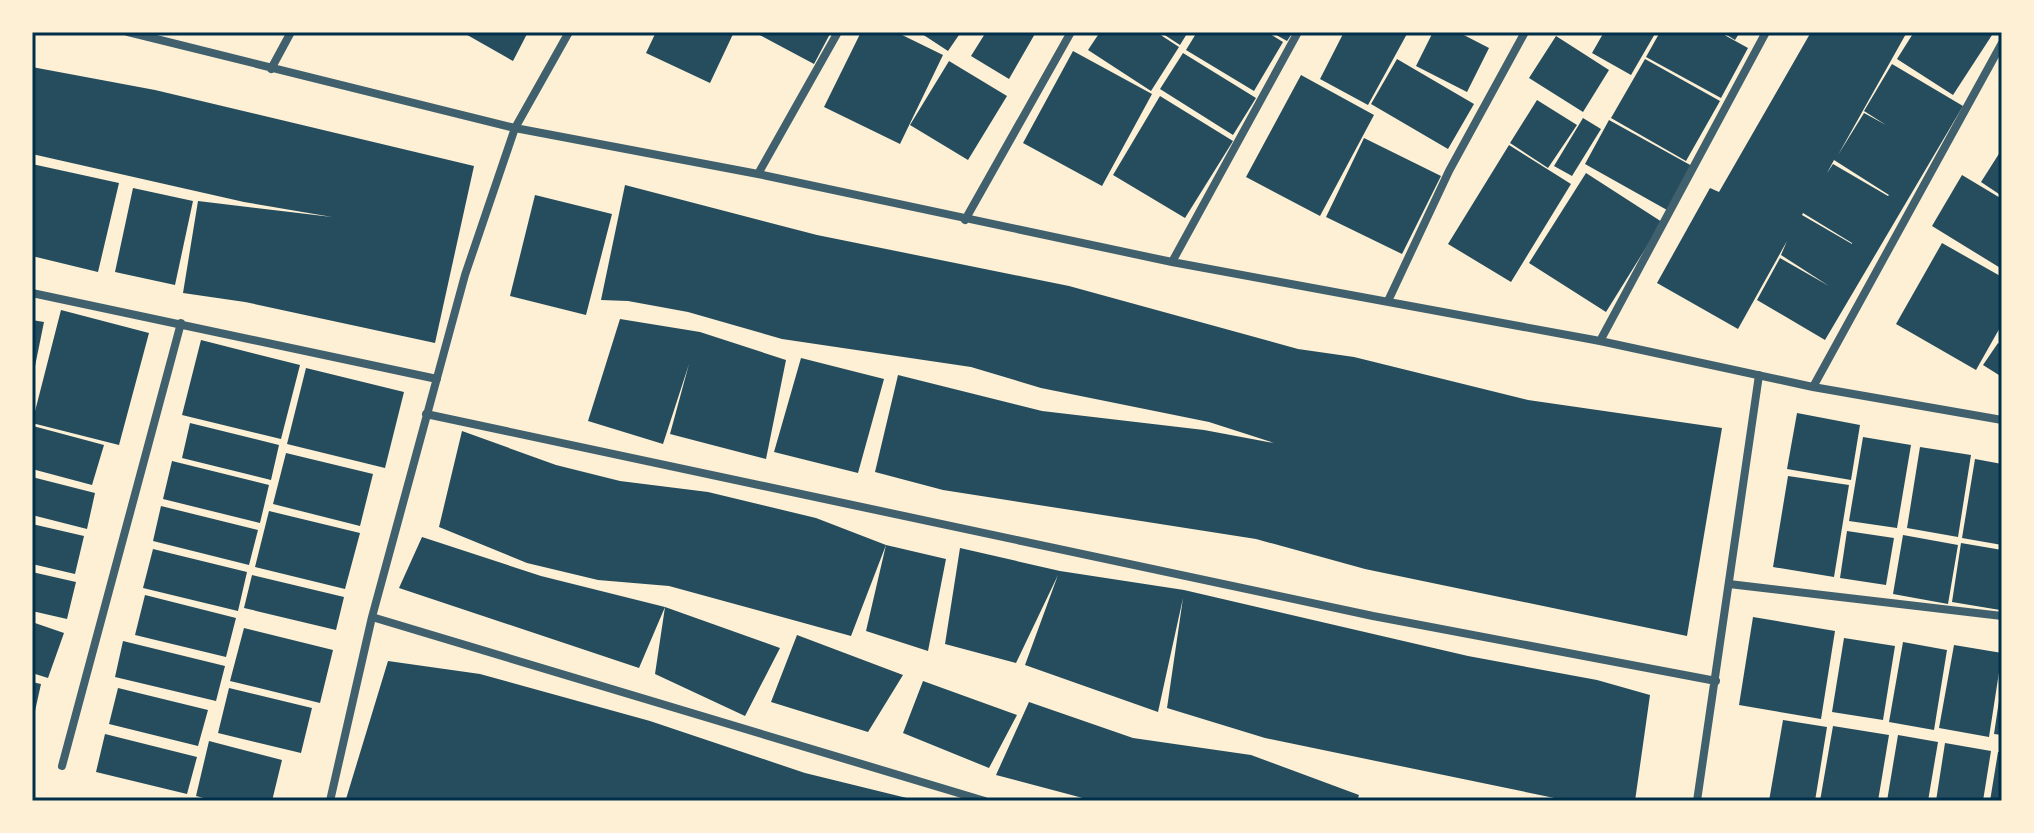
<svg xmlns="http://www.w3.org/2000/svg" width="2034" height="833" font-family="Helvetica,sans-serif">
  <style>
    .building { fill: #264d5e; fill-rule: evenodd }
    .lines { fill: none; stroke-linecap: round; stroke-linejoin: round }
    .minor { stroke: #3f606c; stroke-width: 8 }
    .neatline { fill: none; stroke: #003049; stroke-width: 3 }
  </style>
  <rect width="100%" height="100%" fill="#fdf0d5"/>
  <!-- building -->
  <path class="building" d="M462,32H528L513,61Z
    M656,32H734L710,83L646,53Z
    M754,32H831L814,64Z
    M861,32H896L943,55L900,144L824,107Z
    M919,32H961L948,51Z
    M986,32H1036L1009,79L971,56Z
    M1100,32H1156L1179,47L1151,91L1088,50Z
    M1160,32H1188L1180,45Z
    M1197,32H1267L1283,42L1254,91L1186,50Z
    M1271,32H1293L1287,41Z
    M1344,32H1408L1368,105L1320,79Z
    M1433,32H1458L1489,48L1467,92L1416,66Z
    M1604,32H1656L1631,75L1592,53Z
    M1660,32H1719L1748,48L1721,98L1646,57Z
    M1722,32H1740L1735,40Z
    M1811,32H1907L1838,155L1864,113L1886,125L1864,111L1892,64L1963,106L1825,340L1757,300L1780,258L1829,286L1781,255L1787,241L1738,329L1657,283L1710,188L1719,192ZM1834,160L1889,195L1888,196L1833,164L1827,173ZM1803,213L1852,243V244L1802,215Z
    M1914,32H1994L1953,95L1897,59Z
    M1556,36L1609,70L1583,112L1529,78Z
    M1073,51L1152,94L1102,186L1023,143Z
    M1183,53L1256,98L1233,135L1160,89Z
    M1397,59L1474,104L1448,149L1371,104Z
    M1645,59L1720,101L1686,161L1611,118Z
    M949,61L1007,96L968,160L910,125Z
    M32,67L155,90L474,166L435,343L245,302L183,293L198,201L332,217L244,202L32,154Z
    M1301,75L1374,115L1320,216L1246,177Z
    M1160,96L1233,141L1185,218L1113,175Z
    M1537,100L1577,125L1548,168L1510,143Z
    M1583,118L1601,129L1572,176L1554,166Z
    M1609,120L1692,166L1667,210L1585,164Z
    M1364,138L1441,176L1402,254L1326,217Z
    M1509,145L1571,184L1511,282L1448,244Z
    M2002,149V196L1981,182Z
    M32,164L119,183L98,272L32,256Z
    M1586,173L1662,222L1606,312L1529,263Z
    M1962,175L2002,199V269L1932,226Z
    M625,185L817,235L1069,286L1298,349L1354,357L1528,400L1722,428L1687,636L1365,569L1256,539L943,490L875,472L898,375L1042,411L1204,430L1274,443L1209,422L1041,388L971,367L782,339L688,312L628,301L601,300Z
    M133,188L193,201L175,285L115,272Z
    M535,195L612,214L586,315L510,296Z
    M1942,243L2002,277V324L1976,370L1896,324Z
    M61,310L149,333L119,445L32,423Z
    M620,319L700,332L786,360L766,459L670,434L689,364L663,444L588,421Z
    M32,320L44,322L33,376H32Z
    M201,340L300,365L281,439L182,415Z
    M1998,343L2002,346V377L1983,365Z
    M801,358L884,379L858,473L774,452Z
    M306,368L404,392L385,468L287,444Z
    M1797,413L1860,425L1851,480L1787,469Z
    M190,423L279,445L271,480L182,458Z
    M33,426L104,445L92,485L32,469Z
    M462,431L556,465L620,481L708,492L816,518L886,545L851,636L669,586L598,580L527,563L439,527Z
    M1863,437L1911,445L1897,528L1849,521Z
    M1920,447L1971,455L1958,537L1907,528Z
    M286,453L373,474L360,526L273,504Z
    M1975,459L2002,464V545L1962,538Z
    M172,461L269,485L260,523L163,499Z
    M1788,476L1849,485L1834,577L1773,567Z
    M32,477L95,493L87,529L32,515Z
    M161,506L258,530L249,565L153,541Z
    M269,511L360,533L345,589L255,567Z
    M32,524L84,536L75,574L32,564Z
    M1847,531L1894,538L1886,585L1840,578Z
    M1903,535L1958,545L1948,604L1893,594Z
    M422,537L541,576L665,607L639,668L399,588Z
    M1961,543L2002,550L2000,610L1952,602Z
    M886,545L946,559L928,651L866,631Z
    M960,548L1060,571L1184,590L1468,656L1597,680L1650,695L1635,801H1569L1265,738L1167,708L1183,598L1158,712L1025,665L1058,575L1016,663L945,644Z
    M153,549L247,572L238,611L143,588Z
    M32,572L76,582L67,619L32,611Z
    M252,575L344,597L336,630L244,608Z
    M145,595L236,618L226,657L135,635Z
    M665,607L780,648L745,716L655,674Z
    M1753,617L1835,631L1821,719L1739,705Z
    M32,622L64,633L48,678L32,673Z
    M244,628L333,650L320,703L230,681Z
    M797,635L903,675L868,732L771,702Z
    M1844,638L1895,646L1883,720L1832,712Z
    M123,641L225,666L216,701L115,677Z
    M1903,642L1947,650L1934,730L1889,722Z
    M1954,645L2002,653L1989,737L1939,728Z
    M388,661L480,674L650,721L805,773L919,801L346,799Z
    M923,681L1017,715L989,768L903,733Z
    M32,682L41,684L33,720H32Z
    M118,688L208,710L198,746L109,724Z
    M229,688L312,708L301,753L218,733Z
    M2000,694L2002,695V735L1994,734Z
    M1029,702L1133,738L1251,755L1359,795L1357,801H1094L996,775Z
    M1783,720L1827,727L1815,801H1769Z
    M1833,726L1889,735L1878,801H1820Z
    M105,734L197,757L187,794L96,772Z
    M1898,735L1938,742L1928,801H1887Z
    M209,741L282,760L272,801H215L196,796Z
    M1945,743L1991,751L1983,801H1936Z
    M1998,752H2002V801H1990Z"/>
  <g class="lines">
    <!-- minor -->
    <path class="minor" d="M128,32L515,128L758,174L1172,262L1600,341L1813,387L2002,420
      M271,69L291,32
      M758,174L838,32
      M965,220L1071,32
      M1172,262L1298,32
      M32,293L437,379
      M1388,301L1449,171L1525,32
      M1600,341L1766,32
      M1813,387L2002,43
      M426,414L1373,616L1716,681
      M1729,584L2002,616
      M372,617L985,801
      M62,766L181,323
      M330,801L372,617L465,275L515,128L569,32
      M1697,801L1759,375"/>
  </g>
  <!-- border -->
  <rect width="2034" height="833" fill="none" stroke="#fdf0d5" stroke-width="68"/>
  <rect x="34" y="34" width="1966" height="765" class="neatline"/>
</svg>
